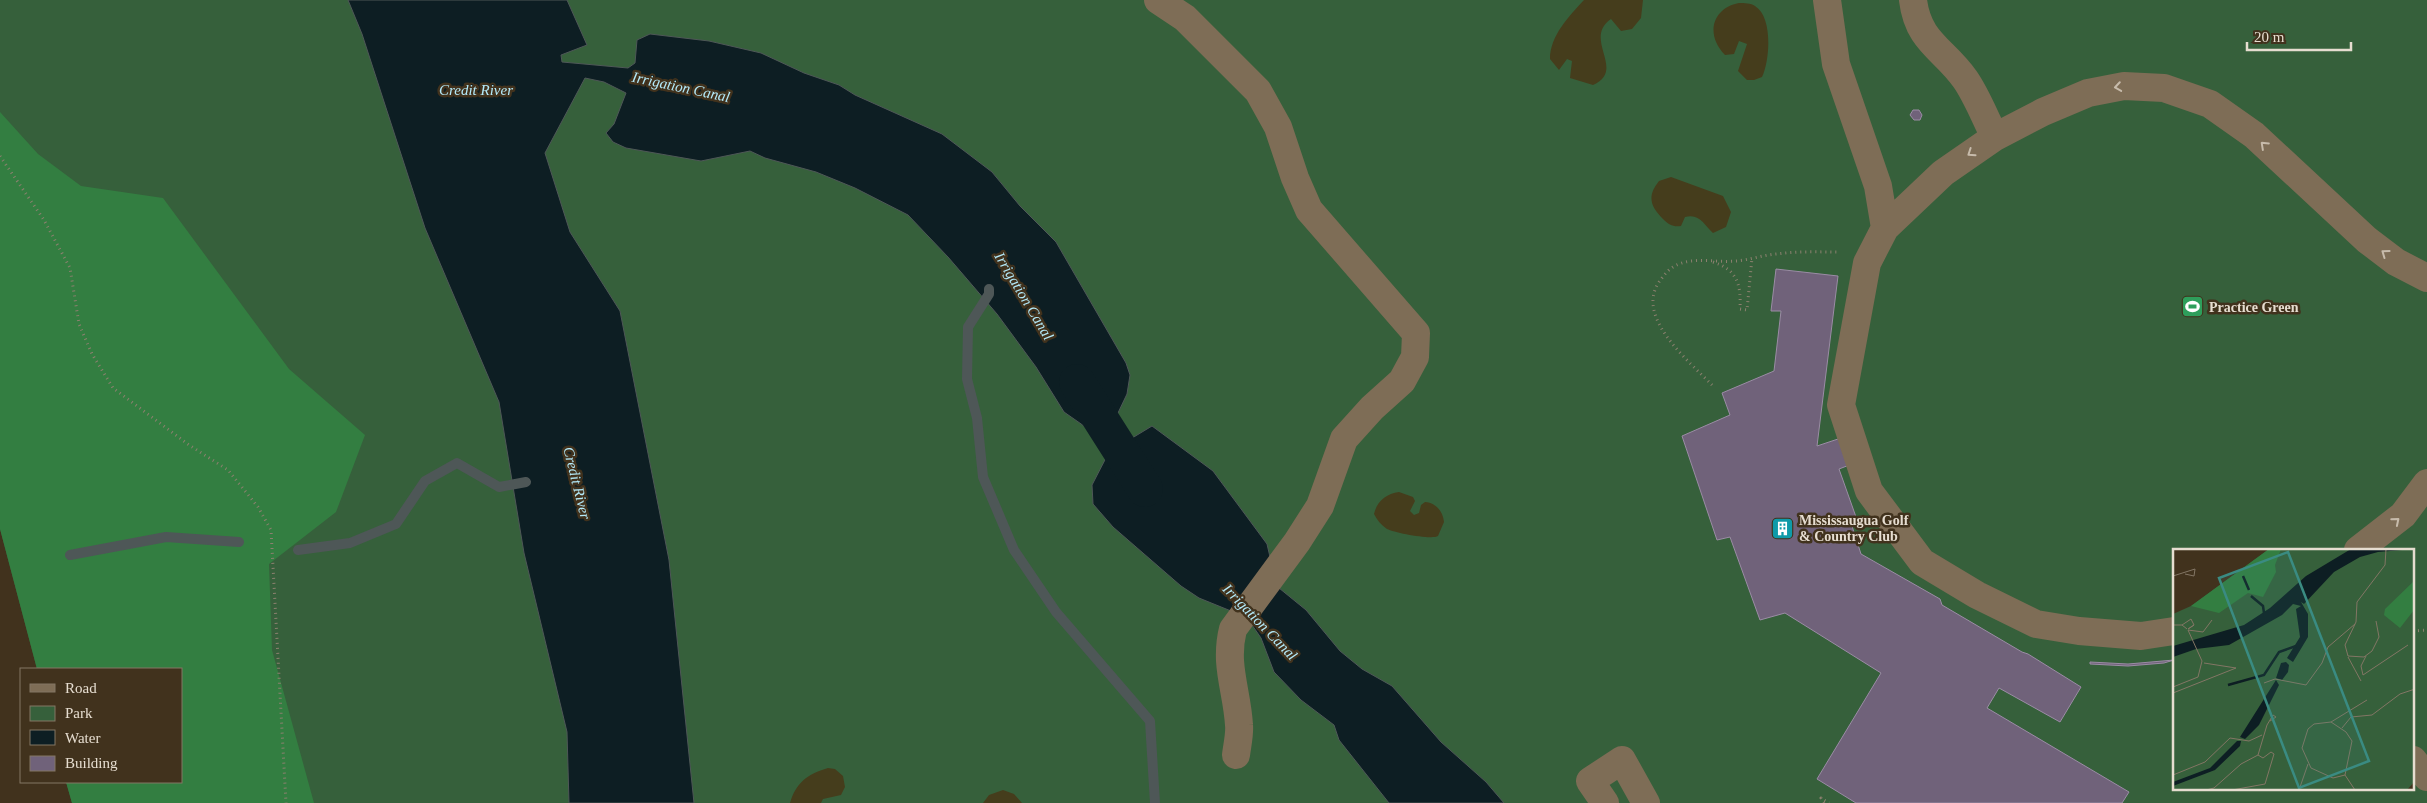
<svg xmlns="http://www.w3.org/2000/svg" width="2427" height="803" font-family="'Times New Roman',serif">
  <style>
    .green { fill: #36603b; fill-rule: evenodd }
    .forest { fill: #337e41 }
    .sand { fill: #453d1c }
    .water { fill: #0d1e23; stroke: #4e5757 }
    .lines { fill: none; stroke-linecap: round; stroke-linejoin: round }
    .stream { stroke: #4e5757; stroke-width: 10 }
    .canal { stroke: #0d1e23; stroke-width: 36 }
    .building { fill: #70627a; stroke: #9b8ca5 }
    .path { stroke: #8c806f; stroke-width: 3; stroke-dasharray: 1 4; stroke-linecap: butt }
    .minor { stroke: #7e6d56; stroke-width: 28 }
    .oneway { stroke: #c7bbab }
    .labels { text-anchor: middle; stroke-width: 5; stroke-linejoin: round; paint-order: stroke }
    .poi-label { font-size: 14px; font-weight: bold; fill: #e6ddd0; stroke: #41321d; text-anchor: start }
    .water-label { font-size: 15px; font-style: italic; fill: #b3eafa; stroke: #41321d }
    .inset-river { fill: none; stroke: #0d1e23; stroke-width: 2.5 }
    .inset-road { fill: none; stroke: #837665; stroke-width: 1 }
    .view { fill: #3a8b82; fill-opacity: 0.15; stroke: #3a8b82; stroke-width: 2.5 }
    .inset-edge { fill: none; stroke: #e6ddd0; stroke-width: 2.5 }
  </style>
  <rect width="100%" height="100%" fill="#41321d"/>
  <!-- green -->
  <path class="green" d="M0,0H2427V803H72L66,782H181V669H37L0,529ZM2174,550H2413V789H2174Z"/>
  <!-- forest -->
  <path class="forest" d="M0,112L38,154L81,186L163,198L289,369L365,435L336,512L269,564L272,650L314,803H72L66,782H181V669H37L0,529Z"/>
  <!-- sand -->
  <path class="sand" d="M1584,0H1643L1641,18L1632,29L1621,31L1611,19C1582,39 1627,70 1593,85L1570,78L1572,61L1567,59L1559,70L1550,59C1550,36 1569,16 1584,0Z
    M1739,3C1744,3 1751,3 1755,6C1773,17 1770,60 1762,77L1754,80H1747L1738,71L1747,44L1739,41L1734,54L1725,55C1705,35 1712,8 1739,3Z
    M1671,177L1723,196L1731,212L1726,227L1713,233C1704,225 1700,213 1685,217L1681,226C1673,227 1669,225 1663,219C1650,206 1647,196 1659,181Z
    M1399,492L1413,497L1415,501L1410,511L1414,515L1419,513L1421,505L1425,502C1436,503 1443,511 1444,522L1438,536C1432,540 1395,533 1387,529C1381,525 1377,520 1374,514C1377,501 1386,494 1399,492Z
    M828,768L835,769L843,776L845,787L841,795L823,799L821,803H790C796,783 807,774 828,768Z
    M1003,790L1014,794L1022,803H983L989,795Z"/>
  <!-- water -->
  <path class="water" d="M348,0H567L587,45L561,55L562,62L628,68L635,63L637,40L650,34L709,41L761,53L804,73L839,85L855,95L942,134L992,172L1020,206L1056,242L1126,363L1130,375L1127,394L1117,415L1101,426H1084L1064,412L1036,367L997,314L948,257L908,215L855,188L816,172L765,158L750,151L701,161L626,148L613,142L606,133L614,124L626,93L604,82L585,78L545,153L570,232L620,311L669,560L694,803H569L567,732L524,553L499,402L425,228L362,34Z
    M1152,426L1213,471L1267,544L1270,557L1231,611L1199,598L1181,586L1113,527L1093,504L1092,485L1109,452Z
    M1279,588L1306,610L1340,651L1362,669L1392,686L1441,742L1486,782L1504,803H1389L1339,740L1334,725L1301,700L1274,672L1261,638L1250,622Z"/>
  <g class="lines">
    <!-- stream -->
    <path class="stream" d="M989,289V294L968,327L967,379L977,418L983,477L1014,550L1056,612L1150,721L1155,803
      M298,550L350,543L396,524L425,481L457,463L499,487L526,482
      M70,555L166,537L239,542"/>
    <!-- canal -->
    <path class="canal" d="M1077,382L1145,489"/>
  </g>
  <!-- building -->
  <path class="building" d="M1913,110H1919L1922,115L1920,120H1914L1910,115Z
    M1776,269L1838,276L1817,446L1856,433L1865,459L1839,469L1856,517L1850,520L1861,554L1940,599L1942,605L2022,652L2028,654L2081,687L2060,722L1999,688L1987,708L2129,792L2122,803H1856L1817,779L1881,673L1785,613L1760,620L1730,537L1717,540L1682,436L1730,415L1722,393L1774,371L1781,311H1771Z
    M2174,660L2164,663L2128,666L2090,664V662L2128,664Z"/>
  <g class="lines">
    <!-- path -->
    <path class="path" d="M0,156L44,220L70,268L79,324L92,354L113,388L189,445L228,470L258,507L271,530L286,803
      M1713,262C1738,270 1741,285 1740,309L1747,310L1752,258
      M1712,385C1689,361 1635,318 1659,282C1664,275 1670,267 1679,264C1697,257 1717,263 1736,261C1749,260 1763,255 1777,254C1797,251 1818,252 1838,252
      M2413,631L2427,630
      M1824,803L1821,798L1829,803"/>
    <!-- minor -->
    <path class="minor" d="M1158,0L1185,18L1258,91L1278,127L1295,178L1309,210L1416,333L1415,357L1402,381L1372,408L1344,439L1320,506L1297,542L1233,629C1224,665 1237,690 1239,725C1240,734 1237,746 1236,755
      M1827,0L1836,64L1878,186L1885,228
      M1913,0C1918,42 1944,49 1965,79C1977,96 1985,118 1995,137
      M2358,550L2403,515L2427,483
      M2174,631L2141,636L2079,631L2036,624L1977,595L1922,562L1869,491L1841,405L1867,263L1885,228L1943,173L1995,137L2043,112L2088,93L2124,86L2164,88L2210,104L2254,135L2367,240L2396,262L2427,278
      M2413,760L2427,777
      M1605,803L1590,781L1622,760L1646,803"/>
  </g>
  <!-- one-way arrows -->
  <defs><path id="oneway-chevron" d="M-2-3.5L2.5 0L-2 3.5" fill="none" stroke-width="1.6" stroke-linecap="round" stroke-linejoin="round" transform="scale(1.25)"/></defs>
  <g class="oneway">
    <use href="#oneway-chevron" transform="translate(2118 87) rotate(171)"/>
    <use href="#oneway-chevron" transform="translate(2264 145) rotate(-137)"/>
    <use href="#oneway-chevron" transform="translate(1971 153) rotate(146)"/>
    <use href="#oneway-chevron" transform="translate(2385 253) rotate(-144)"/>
    <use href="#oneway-chevron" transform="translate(2396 521) rotate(-40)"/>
  </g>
  <!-- icons -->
  <defs>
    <symbol id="stadium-square" viewBox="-11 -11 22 22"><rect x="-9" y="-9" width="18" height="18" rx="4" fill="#2e9e5b" stroke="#41321d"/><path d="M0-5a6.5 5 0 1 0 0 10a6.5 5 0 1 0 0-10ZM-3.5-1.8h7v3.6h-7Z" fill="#fff"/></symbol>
    <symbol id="building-square" viewBox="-11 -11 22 22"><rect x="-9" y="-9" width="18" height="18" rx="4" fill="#0f9aa8" stroke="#41321d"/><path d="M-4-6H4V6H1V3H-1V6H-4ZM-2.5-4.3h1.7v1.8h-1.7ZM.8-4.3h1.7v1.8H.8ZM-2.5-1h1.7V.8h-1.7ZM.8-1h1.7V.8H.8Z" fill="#fff"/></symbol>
  </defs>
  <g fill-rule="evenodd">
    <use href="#stadium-square" x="2180" y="294" width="25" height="25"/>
    <use href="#building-square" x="1770" y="516" width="25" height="25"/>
  </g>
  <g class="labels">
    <!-- poi labels -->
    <g class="poi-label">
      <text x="2209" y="312">Practice Green</text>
      <text x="1799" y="525">Mississaugua Golf<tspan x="1799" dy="16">&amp; Country Club</tspan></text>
    </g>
    <!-- water labels -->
    <g class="water-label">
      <text transform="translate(681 87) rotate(12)" y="5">Irrigation Canal</text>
      <text x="476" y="95">Credit River</text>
      <text transform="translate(1024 296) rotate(59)" y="5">Irrigation Canal</text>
      <text transform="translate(577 483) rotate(76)" y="5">Credit River</text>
      <text transform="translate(1260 622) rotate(46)" y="5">Irrigation Canal</text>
    </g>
  </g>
  <!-- overview -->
  <g transform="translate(2173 549)">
    <rect width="241" height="241" fill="#41321d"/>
    <path d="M96,0H241L242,232L234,241H0V65L18,57Z" fill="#36603b"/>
    <path d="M96,0H108L102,16L103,23L90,48L75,44L46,64L18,57ZM241,32V61L227,79L211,66L212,60Z" fill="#337e41"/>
    <path d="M178,0H241L205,3L187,8L161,23L131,55L128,53L135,65V88L120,113L114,109L127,88L123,60L128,57L120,55L109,66L56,96L23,100L0,108V97L71,76L97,59L133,27ZM113,113L116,116L115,123L109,131L103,129L108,114ZM103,131L106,136L86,176L72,190L67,188ZM64,192H68L67,197L42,221L0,237V233L37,219Z" fill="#0d1e23"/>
    <path class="inset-river" d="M70,27L76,41M78,47L90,57L91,64M55,136L91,126L106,103L123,97"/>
    <path class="inset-road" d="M0,27L22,20L21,27L12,25M203,72L206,88L199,102L191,108L175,107L172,96L183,73L184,53L212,16L213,0M0,76H9L14,80M9,76L18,70L21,76L15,80L21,76M193,107L188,117L190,126L235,96M175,108L188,132M91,134L102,130L133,136L149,114L155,98L182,75M0,138L25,128L29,112L15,81L30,83L39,71M0,144L63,119L31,114M158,173L173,183L179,192L172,226L160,229L138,219L129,199L135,180L141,175ZM158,173L194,151M169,179L178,168L199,166L227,145L242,140M0,226L32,213L57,189L76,192L89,186M172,226L182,241M33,241L41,239L68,215L85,206M59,241L92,235L101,205L98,203L90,209L85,206L94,176L100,166L103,168L97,172M126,241L135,215"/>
    <path class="view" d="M115,3L196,212L126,239L46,29Z"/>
    <rect width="241" height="241" class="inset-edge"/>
  </g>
  <!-- legend -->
  <rect x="20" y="668" width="162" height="115" fill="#41321d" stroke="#837665"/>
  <rect x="30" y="684" width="25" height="8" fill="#7e6d56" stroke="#837665"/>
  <text x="65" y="693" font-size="15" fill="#e6ddd0">Road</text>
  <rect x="30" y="706" width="25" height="15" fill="#36603b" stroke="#837665"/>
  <text x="65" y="718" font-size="15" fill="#e6ddd0">Park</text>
  <rect x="30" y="730" width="25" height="15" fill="#0d1e23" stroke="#837665"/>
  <text x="65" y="743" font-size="15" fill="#e6ddd0">Water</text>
  <rect x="30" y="756" width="25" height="15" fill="#70627a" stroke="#837665"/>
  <text x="65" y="768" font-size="15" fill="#e6ddd0">Building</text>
  <!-- scale -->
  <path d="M2247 42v8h104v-8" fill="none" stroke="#e6ddd0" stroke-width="2.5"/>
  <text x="2254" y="42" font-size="15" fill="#e6ddd0" stroke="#41321d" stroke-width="4" paint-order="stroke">20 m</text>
</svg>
